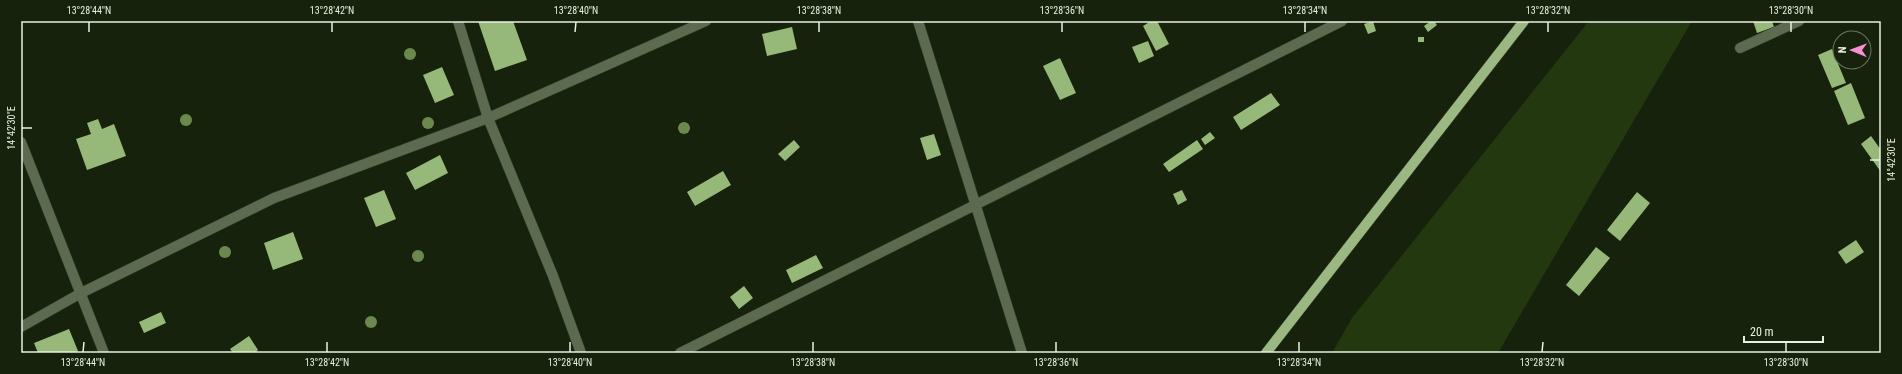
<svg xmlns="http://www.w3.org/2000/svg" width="1902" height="374" font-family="'Roboto Condensed',sans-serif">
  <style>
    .green { fill: #24380f }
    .building { fill: #96b878 }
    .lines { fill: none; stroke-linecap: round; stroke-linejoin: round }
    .minor-casing { stroke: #343f2a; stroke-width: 11 }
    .major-casing { stroke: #343f2a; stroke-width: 11 }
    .minor { stroke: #5c6a50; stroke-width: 10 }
    .major { stroke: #9bb882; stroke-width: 10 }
    .tree { fill: #6b894f }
    .ticks { fill: none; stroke: #e8f0e2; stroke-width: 1.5 }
    .neatline { fill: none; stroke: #e8f0e2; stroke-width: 1.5 }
    .ticks-label { font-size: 10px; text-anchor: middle; fill: #e8f0e2 }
  </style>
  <rect width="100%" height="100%" fill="#17220c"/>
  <!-- green -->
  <path class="green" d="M1589,21H1692L1498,353H1332L1352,318Z"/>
  <!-- building -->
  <path class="building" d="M478,21H513L527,60L495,71Z
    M1151,21H1157L1169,44L1156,51L1143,26Z
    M1373,21L1376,31L1368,34L1364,24Z
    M1431,21H1434L1437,25L1428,32L1424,26Z
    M1753,21H1772L1774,27L1757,33Z
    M792,27L797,49L767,56L762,34Z
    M1418,37H1424V42H1418Z
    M1148,41L1154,56L1139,63L1132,47Z
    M1832,49L1846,83L1832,88L1818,55Z
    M1060,58L1076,93L1060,100L1043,66Z
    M442,67L454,95L435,103L423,75Z
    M1851,83L1865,118L1848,125L1834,91Z
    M1271,93L1280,105L1241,130L1233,117Z
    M98,119L102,129L114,124L126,156L87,170L76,139L91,134L87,123Z
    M1210,132L1215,138L1205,145L1201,139Z
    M934,134L941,155L927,160L920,138Z
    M1871,136L1881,150V172L1861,144Z
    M794,140L800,147L785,161L778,154Z
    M1197,140L1203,149L1169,172L1163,164Z
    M440,155L448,173L415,190L406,173Z
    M723,171L731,185L695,206L687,192Z
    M384,190L396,219L376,227L364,198Z
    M1182,190L1187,200L1178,205L1173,194Z
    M1637,192L1650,203L1620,241L1607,230Z
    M293,232L303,259L273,270L264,243Z
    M1856,240L1864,252L1846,264L1838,252Z
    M1596,247L1610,258L1579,296L1566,285Z
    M816,255L823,268L792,283L786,270Z
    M744,286L753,298L739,309L730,297Z
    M161,312L166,323L144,333L139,322Z
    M69,329L78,351L74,353H38L34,343Z
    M249,336L258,350L255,353H233L230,349Z"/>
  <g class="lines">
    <defs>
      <path id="minor" d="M458,21L488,118L553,276L581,353
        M918,21L1022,353
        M1740,48L1799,21
        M21,142L104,353
        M21,327L81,293L274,198L488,118L706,21
        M680,353L1342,21"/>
      <path id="major" d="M1266,353L1524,21"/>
    </defs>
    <!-- minor casing -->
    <use href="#minor" class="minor-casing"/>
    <!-- major casing -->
    <use href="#major" class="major-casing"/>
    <!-- minor -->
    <use href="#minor" class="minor"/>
    <!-- major -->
    <use href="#major" class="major"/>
  </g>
  <!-- trees -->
  <g class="tree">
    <circle cx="410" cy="54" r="6"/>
    <circle cx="186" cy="120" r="6"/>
    <circle cx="428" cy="123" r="6"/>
    <circle cx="684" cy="128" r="6"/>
    <circle cx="225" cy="252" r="6"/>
    <circle cx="418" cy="256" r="6"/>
    <circle cx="371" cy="322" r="6"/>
  </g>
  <!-- ticks -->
  <path class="ticks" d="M89,32V22M332,32V22M575,32L576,22M819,32V22M1062,32V22M1305,32V22M1548,32V22M1791,32V22M22,128H32M1870,160H1880M83,352L84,342M327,352V342M570,352V342M813,352V342M1056,352V342M1299,352V342M1542,352L1543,342M1786,352V342"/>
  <!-- border -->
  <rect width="1902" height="374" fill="none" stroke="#17220c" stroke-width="44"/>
  <!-- north arrow -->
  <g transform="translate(1852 50) rotate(271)"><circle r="19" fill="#17220c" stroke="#6b7462"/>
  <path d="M0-3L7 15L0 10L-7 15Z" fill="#f491d3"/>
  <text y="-6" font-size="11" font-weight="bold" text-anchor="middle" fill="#e8f0e2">N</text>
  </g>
  <!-- scale -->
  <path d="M1744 336v6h79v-6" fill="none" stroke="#e8f0e2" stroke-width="2"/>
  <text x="1750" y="336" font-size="12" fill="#e8f0e2" stroke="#17220c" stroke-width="3" paint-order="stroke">20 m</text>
  <rect x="22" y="22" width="1858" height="330" class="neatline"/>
  <g class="ticks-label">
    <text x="89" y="14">13°28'44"N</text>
    <text x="332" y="14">13°28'42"N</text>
    <text x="576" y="14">13°28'40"N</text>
    <text x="819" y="14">13°28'38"N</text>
    <text x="1062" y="14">13°28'36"N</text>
    <text x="1305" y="14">13°28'34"N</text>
    <text x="1548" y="14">13°28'32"N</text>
    <text x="1791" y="14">13°28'30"N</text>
    <text transform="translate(11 128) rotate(-90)" y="4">14°42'30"E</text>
    <text transform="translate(1891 160) rotate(-90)" y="4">14°42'30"E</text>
    <text x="83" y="366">13°28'44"N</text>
    <text x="327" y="366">13°28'42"N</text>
    <text x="570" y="366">13°28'40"N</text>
    <text x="813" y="366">13°28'38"N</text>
    <text x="1056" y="366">13°28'36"N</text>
    <text x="1299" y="366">13°28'34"N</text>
    <text x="1542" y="366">13°28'32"N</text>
    <text x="1786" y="366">13°28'30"N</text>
  </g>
</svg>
